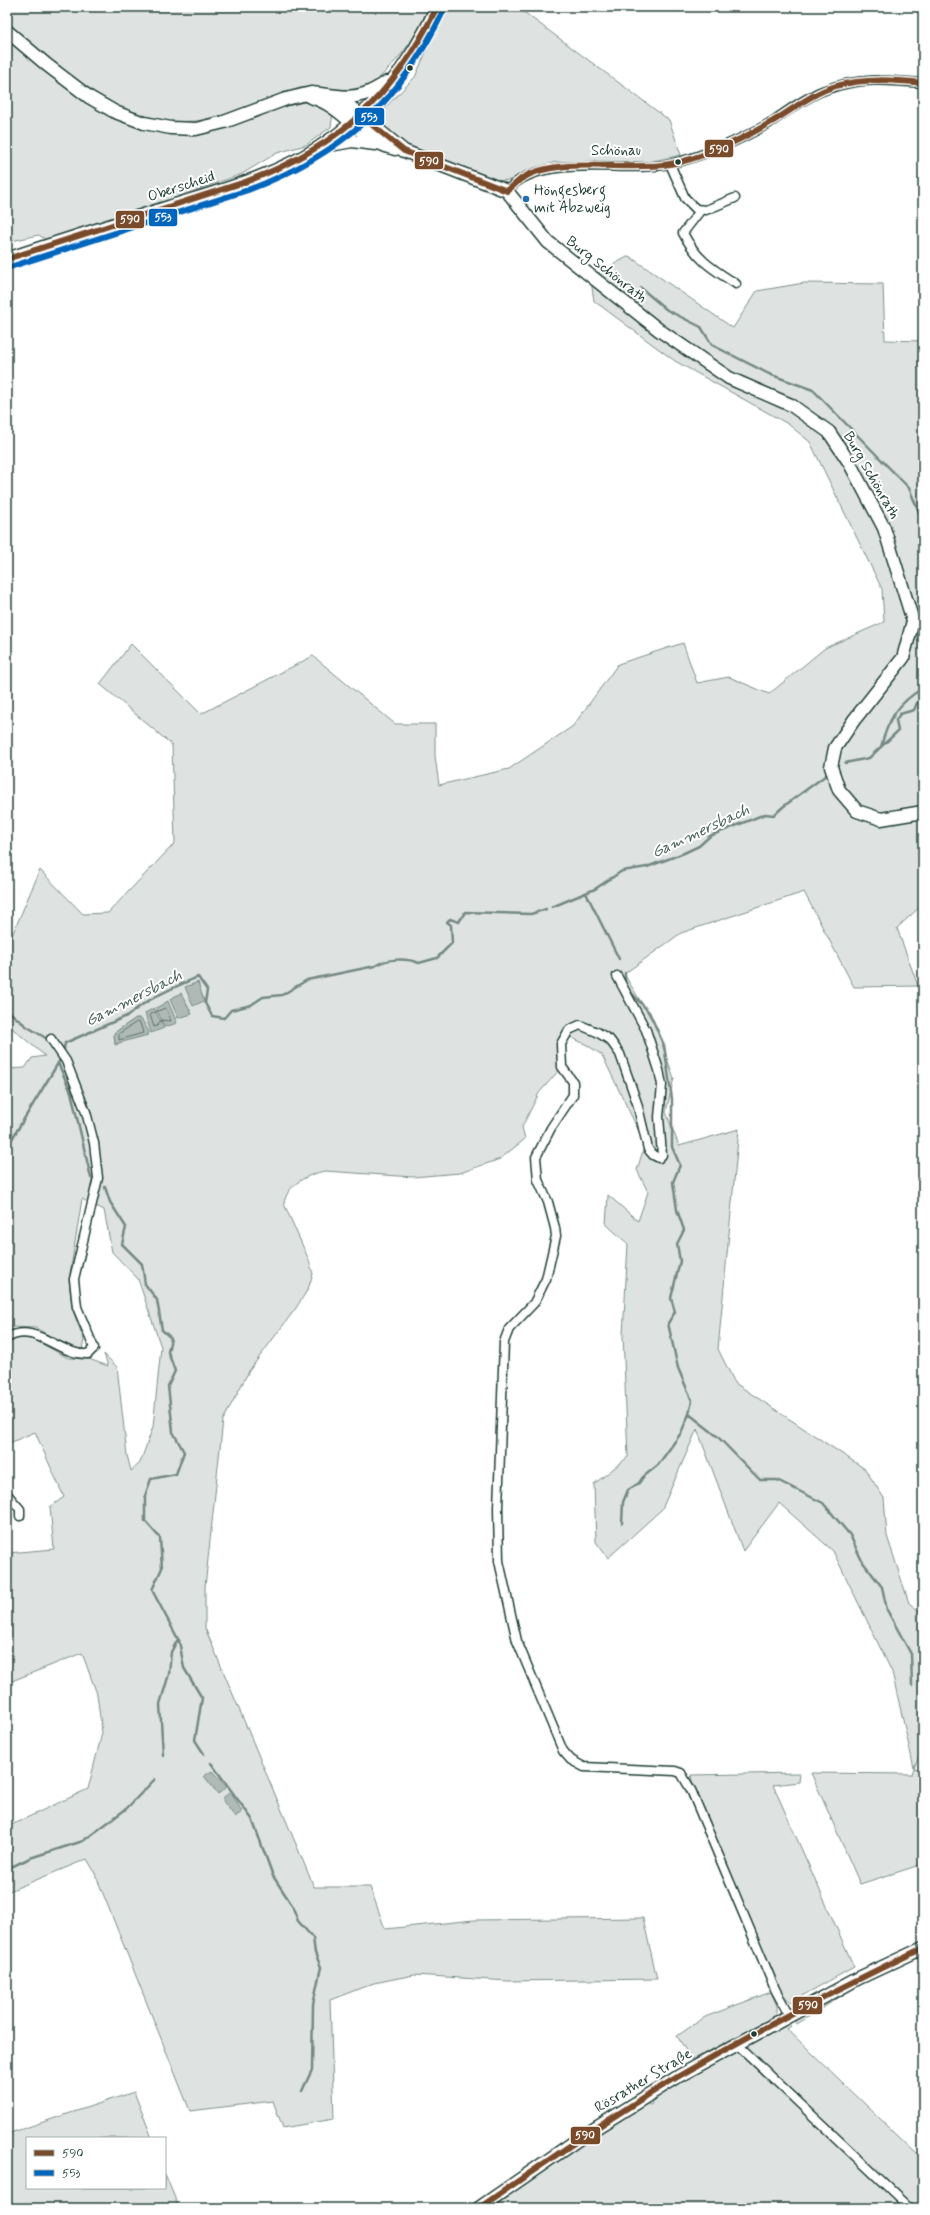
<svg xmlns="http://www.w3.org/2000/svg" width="930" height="2215" font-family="Mynerve,sans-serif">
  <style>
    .green { fill: #dee3e2; stroke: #7e908b; fill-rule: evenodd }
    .water { fill: #afbab7; stroke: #758883 }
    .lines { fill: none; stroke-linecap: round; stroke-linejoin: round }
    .shore { stroke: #596f68; stroke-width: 1 }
    .stream { stroke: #758883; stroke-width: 2.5 }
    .street-casing { stroke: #1f3d34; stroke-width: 11 }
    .secondary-casing { stroke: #1f3d34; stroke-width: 15 }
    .street { stroke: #fff; stroke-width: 8 }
    .secondary { stroke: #fff; stroke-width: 12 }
    .bus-1-casing { stroke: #fff; stroke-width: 9 }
    .bus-2-casing { stroke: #fff; stroke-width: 9 }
    .bus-1 { stroke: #7a4b2a; stroke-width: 6 }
    .bus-2 { stroke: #0065bd; stroke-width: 6 }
    .bus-dot { fill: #1f3d34; stroke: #fff; stroke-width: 1.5 }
    .poi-dot { fill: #1f6fb2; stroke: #fff; stroke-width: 1.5 }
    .labels { text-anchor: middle; stroke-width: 4; stroke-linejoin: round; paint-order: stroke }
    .street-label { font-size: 15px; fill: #1f3d34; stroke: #fff }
    .poi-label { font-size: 15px; fill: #1f3d34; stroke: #fff; text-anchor: start }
    .water-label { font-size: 16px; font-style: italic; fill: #4a625b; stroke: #fff }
    .line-badge { stroke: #fff; stroke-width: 1.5 }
    .badge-label { font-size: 11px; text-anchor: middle; font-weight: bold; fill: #fff }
  </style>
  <rect width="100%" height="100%" fill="#fff"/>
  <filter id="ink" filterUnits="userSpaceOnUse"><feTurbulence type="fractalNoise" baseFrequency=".025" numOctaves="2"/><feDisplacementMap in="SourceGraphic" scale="8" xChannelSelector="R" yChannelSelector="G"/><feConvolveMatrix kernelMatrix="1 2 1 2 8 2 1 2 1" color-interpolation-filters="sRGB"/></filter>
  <g filter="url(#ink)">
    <!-- green -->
    <path class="green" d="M7,7H428C415,42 394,66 365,90L300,88L224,115L197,121L170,122L120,109L57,68L7,27Z
      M446,7H517L669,120L681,155L644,163L555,162L532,170L512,180L497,181L419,154L385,131L379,122V114L415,77Z
      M7,36L76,95L104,113L137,127L173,134L302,102L318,104L333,113L331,127L306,145L277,153L242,174L49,242L39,235L7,242Z
      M629,256L733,328L757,291L804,283L883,284L885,340L923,341V904L897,928L918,986L854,987L804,892L681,933L624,974L655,1025L674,1078L666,1112L679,1146L739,1129L718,1349L735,1383L865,1469L884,1498L887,1536L909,1603L923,1614V1747L914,1768L923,1770V1864L860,1884L811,1773L912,1774L914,1768L892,1672L833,1551L779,1503L743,1551L697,1429L662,1509L608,1558L596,1542L594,1484L628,1457L623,1335L628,1244L606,1224L608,1195L638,1221L648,1192L637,1170L645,1144L602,1055L587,1045L566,1035L562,1067L539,1093L522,1127L525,1139L500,1159L460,1173L413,1177L325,1171C308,1174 286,1185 284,1204L309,1260L313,1274L308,1289L296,1308L249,1371L223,1420L205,1587V1628L314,1887H370L385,1929L474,1920L643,1918L657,1979L508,1981L414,1975L374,1983L330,2000L334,2119L283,2128L273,2101L190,2111L94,1871L87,1859L7,1892V1827L88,1789L102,1733L97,1694L82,1653L7,1683V1553L54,1549L50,1507L64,1497L35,1432L7,1444V1345L16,1338L33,1339L68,1358L89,1359L108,1366L104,1354L117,1367L127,1455L131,1471L140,1463L153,1427L161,1347L138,1279L112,1252L104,1210L82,1199L69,1280L72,1308L84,1340L82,1349L71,1348L36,1328L12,1327L7,1332V1069L25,1068L32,1058L45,1056L7,1024V947L40,870L83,914L108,913L175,843L172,745L100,684L131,644L201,714L313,656L395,724H435V756L439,785L509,769L573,726L618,664L683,643L697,683L729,677L769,694L825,648L884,622L882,589L810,442L788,424L675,361L594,301L591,281L596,274ZM136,1018H141L117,1045H115L114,1033Z
      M800,1773L799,1782L773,1785L854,1967L791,2002L782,1994L694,1790L691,1775Z
      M862,1983L797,2024L793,2018Z
      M771,1992L777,2006V2015L692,2060L677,2036L705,2017Z
      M786,2021L791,2026L787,2029L923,2160V2208H913L743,2046Z
      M736,2051L744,2054L907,2208H487L589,2137L593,2140L596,2138L594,2133L644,2102L650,2105L652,2104L650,2098Z
      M134,2092L152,2138H27V2188H165V2174L179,2208H7V2134Z"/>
    <!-- water -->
    <path class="water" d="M198,982L204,1001L193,1006L185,987Z
      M181,993L192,1014L178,1018L170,999Z
      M168,1001L177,1023L165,1027L156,1008Z
      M154,1008L164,1028L151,1033L145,1013Z
      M136,1018L142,1020L149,1032L148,1035L115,1044L114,1033Z
      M212,1771L227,1787L218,1794L204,1776Z
      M229,1793L233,1795L242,1812L235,1817L223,1801L224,1797Z"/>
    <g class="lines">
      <!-- shore -->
      <path class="shore" d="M166,1008L171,1021L161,1020L157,1026L154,1027L150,1015Z
        M137,1022L140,1023L143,1033L119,1040V1034Z"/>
      <!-- stream -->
      <path class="stream" d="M641,288L667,310L701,327L712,345L769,374L813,390L909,488L923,522
        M881,747C888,719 898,703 923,688
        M845,763L869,758L898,731L896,720L900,714L914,710L917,703H923
        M586,893L619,959
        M552,907L595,889L622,871L647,867L684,853L699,846L710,836L765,814L774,815L784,806L829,773
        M625,984V973
        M627,988L649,1012L664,1045L672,1099V1147L680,1165L673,1182L677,1210L684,1230L677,1244L680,1261L671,1298L675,1312L668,1323L678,1368L692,1401L689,1414L717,1436L760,1480H777L823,1503L850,1535L862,1561L882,1587L887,1610L911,1654L912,1685
        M7,1010L26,1026L49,1040
        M63,1055L65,1043L129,1015C148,998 175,987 198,977L207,990L205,1003L212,1016L224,1018L231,1010L251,1005L263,997L282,995L307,980L375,966C386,958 407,958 419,963L437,958L452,943L451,925L447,922L450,919L459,922L465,912L531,914L546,909
        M58,1063L71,1092L91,1178
        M7,1147L60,1060
        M105,1187L110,1202L126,1227L122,1244L142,1264L145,1284L157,1300L162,1330L171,1338L168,1352L175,1371L168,1386L173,1432L184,1452L176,1474L151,1479L145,1496V1521L160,1538L162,1568L152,1590L178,1639L171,1652L169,1674L160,1704L163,1755
        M622,1523L623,1502L628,1490L639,1483L643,1477L658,1465L681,1433L689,1414
        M179,1640L184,1668L202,1698L195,1740L204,1754
        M211,1763L252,1819L273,1876L292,1905L298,1921L313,1938L315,1953L321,1967L313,2004L312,2070L302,2091
        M7,1869L30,1858L83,1841L126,1809L155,1779"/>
      <defs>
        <path id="street" d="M670,164L685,198L696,209L706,210L735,198
          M507,191C540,151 624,174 670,164C704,156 738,141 768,124C786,113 805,97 825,90C857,77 890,80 923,83
          M700,211L683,233C697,260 711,268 736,284
          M617,976L646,1030L659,1070L662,1085L659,1117L662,1155L659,1158L653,1155L648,1149L637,1103L620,1054L610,1040L597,1032L580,1025L569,1030L561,1044L562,1067L573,1082V1095L551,1128L536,1157L538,1180L548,1202L555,1228L556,1236L546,1279L534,1303L509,1329L504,1342L498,1508L499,1561L517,1641L563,1751L571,1760L584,1767L675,1771L681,1773L691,1790L775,1989L789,2015
          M7,1338C36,1321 59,1356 88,1354L94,1348L77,1307L74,1279L98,1178L94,1143L86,1112L66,1061L51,1039
          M7,1494L20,1509V1516
          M737,2044L910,2208"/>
        <path id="secondary" d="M7,31L47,65L89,97L115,112L144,123L171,128L196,129L224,122L286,99L311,93L337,96L404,151L507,191L548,242L659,330L729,378L791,405L829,432L849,462L884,528L913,621L903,658L854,720L835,748L831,767L839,790L857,811L881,819L923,812
          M337,96C358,99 370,93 387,82
          M310,97C345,106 359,140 395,149
          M325,146L352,141L375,144
          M7,259C61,241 115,224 169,207C219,191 272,177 318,148C372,114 411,65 437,7
          M479,2208L583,2136L679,2076L859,1978L923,1948"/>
      </defs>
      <!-- street casing -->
      <use href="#street" class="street-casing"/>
      <!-- secondary casing -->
      <use href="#secondary" class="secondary-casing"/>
      <!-- street -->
      <use href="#street" class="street"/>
      <!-- secondary -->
      <use href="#secondary" class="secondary"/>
      <defs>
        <path id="bus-1" d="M360,115L404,151L507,191
          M507,191C512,187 516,183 521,179C557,155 627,172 670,164C704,158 738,141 768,124C791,111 810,94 836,86C864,78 894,80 923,83
          M7,259L245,182C339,147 393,97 437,7
          M479,2208C545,2163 610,2117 679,2076C758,2030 840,1987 923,1948"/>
        <path id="bus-2" d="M10,267L248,190C343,154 399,103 444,10"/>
      </defs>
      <!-- bus-1 casing -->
      <use href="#bus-1" class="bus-1-casing"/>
      <!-- bus-2 casing -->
      <use href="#bus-2" class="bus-2-casing"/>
      <!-- bus-1 -->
      <use href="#bus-1" class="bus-1"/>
      <!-- bus-2 -->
      <use href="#bus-2" class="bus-2"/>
    </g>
  </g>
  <!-- markers -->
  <g class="bus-dot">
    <circle cx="410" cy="68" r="3.5"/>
    <circle cx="678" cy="162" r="3.5"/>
    <circle cx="754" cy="2034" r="3.5"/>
  </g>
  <circle class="poi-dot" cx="526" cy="199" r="4"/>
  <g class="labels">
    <!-- street labels -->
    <g class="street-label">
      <text x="616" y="155">Schönau</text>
      <text transform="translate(181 186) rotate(-18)" y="5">Oberscheid</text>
      <text transform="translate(607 269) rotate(38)" y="5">Burg Schönrath</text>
      <text transform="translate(872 475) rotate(60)" y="5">Burg Schönrath</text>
      <text transform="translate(643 2080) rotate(-31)" y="5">Rösrather Straße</text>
    </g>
    <!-- poi labels -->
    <g class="poi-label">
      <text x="534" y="195">Höngesberg<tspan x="534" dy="17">mit Abzweig</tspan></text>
    </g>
    <!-- water labels -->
    <g class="water-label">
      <text transform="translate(700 830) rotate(-25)" y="6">Gammersbach</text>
      <text transform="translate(133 997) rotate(-27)" y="6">Gammersbach</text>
    </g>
  </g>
  <g class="line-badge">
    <rect x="354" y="107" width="31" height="19" rx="4" fill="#0065bd"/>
    <rect x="704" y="139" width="30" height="19" rx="4" fill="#7a4b2a"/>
    <rect x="414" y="151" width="30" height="19" rx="4" fill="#7a4b2a"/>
    <rect x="148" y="208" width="30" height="19" rx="4" fill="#0065bd"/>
    <rect x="115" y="210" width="30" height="19" rx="4" fill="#7a4b2a"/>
    <rect x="792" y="1996" width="31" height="19" rx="4" fill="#7a4b2a"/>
    <rect x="570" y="2126" width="31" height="19" rx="4" fill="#7a4b2a"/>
  </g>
  <g class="badge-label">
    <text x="369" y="121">553</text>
    <text x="719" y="153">590</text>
    <text x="429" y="165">590</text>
    <text x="163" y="221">553</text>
    <text x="130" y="223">590</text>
    <text x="808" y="2009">590</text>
    <text x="585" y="2139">590</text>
  </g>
  <!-- margin -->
  <rect width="930" height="2215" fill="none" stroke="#fff" stroke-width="24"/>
  <rect x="12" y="12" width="906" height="2191" fill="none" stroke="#1f3d34" stroke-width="1.5" filter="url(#ink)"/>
  <!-- legend -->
  <rect x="26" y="2137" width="140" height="52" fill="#ffffff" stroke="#a5b1ae"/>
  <rect x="34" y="2150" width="20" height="6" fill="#7a4b2a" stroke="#a5b1ae"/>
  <text x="62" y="2157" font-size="12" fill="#1f3d34">590</text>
  <rect x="34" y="2170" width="20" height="6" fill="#0065bd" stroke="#a5b1ae"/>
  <text x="62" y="2177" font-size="12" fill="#1f3d34">553</text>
</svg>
